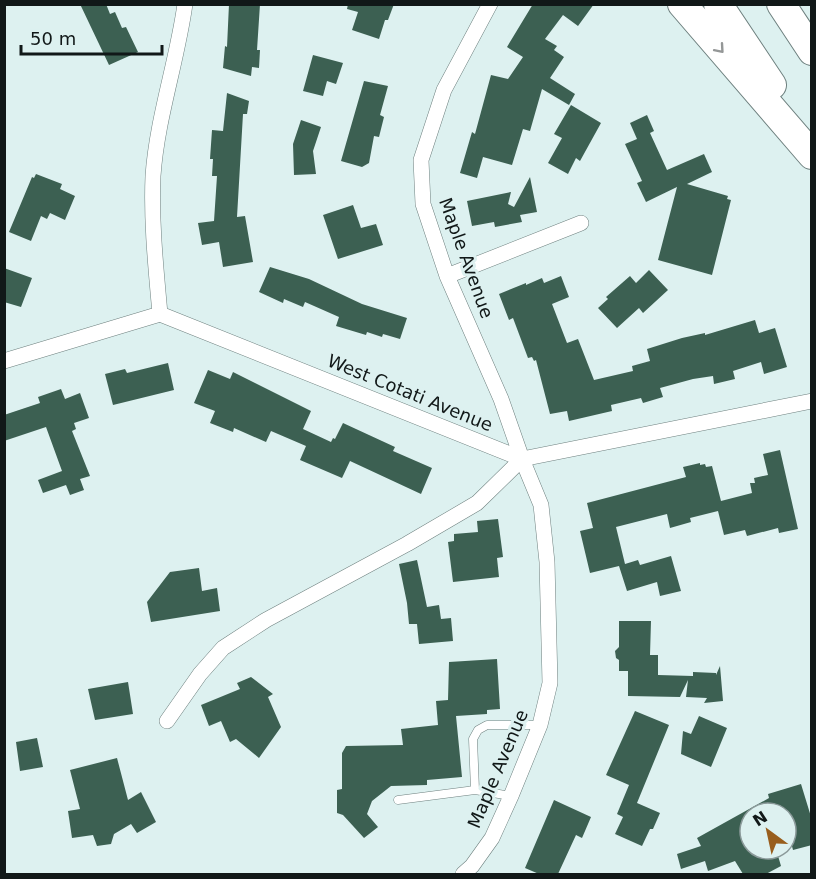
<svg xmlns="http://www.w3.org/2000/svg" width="816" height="879" font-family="'DejaVu Sans',sans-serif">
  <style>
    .building { fill: #3c6052 }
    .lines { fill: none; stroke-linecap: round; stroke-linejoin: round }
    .lane-casing { stroke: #6e807f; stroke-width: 9 }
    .street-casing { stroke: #6e807f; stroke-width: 16 }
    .highway-casing { stroke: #6e807f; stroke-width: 30 }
    .lane { stroke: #fff; stroke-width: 8 }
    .street { stroke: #fff; stroke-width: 15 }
    .highway { stroke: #fff; stroke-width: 28 }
    .oneway { stroke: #949797 }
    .labels { text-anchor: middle; stroke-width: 6; stroke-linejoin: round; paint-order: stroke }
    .street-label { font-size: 18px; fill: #111818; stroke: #ddf1f0 }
  </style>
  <rect width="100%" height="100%" fill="#ddf1f0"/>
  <!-- building -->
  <path class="building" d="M80,4H106L110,14L115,12L122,28L126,27L138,52L109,65Z
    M229,4H260L257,50H260L259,68L252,67L251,76L223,68L225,46L227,47Z
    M348,4H394L388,20H385L379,39L352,30L358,12L347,9Z
    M533,4H594L578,26L563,15L545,39L557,46L554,50L564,57L550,78L575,94L569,105L542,89L530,131L523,129L512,165L483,157L477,178L460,173L472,132L475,134L491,75L508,79L523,57L507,47Z
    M313,55L343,63L336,84L327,81L323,96L303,91Z
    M364,81L388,86L380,115L384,117L379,137L374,136L369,163L362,167L341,161Z
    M227,93L249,101L247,114H243L237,217L245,216L253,262L223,267L219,242L202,245L198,223L214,221L217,176H212L213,159H210L212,130L223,131Z
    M571,105L601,123L580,161L576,158L568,174L548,163L562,138L554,134Z
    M647,115L654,131L650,133L667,170L704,154L712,172L687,184L728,196L727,199L731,200L712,275L658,260L677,187L646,202L637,183L642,181L625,144L637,139L630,123Z
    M301,120L321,127L313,151L316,174L294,175L293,144Z
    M36,174L62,184L60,189L75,196L65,220L50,213L47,219L41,216L31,241L9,232L32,177L34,178Z
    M530,177L537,212L520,215L522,222L495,227L494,222L472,226L467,201L511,192L508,204L514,207Z
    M353,205L361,228L376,224L383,245L338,259L323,215Z
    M270,267L309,279L362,304L407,318L400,339L383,334L382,337L367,332L366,335L336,326L339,317L305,302L303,307L284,299L283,303L259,292Z
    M4,268L32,278L21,307L4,302Z
    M649,270L668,290L643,313L639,308L617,328L598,308L608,299L606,297L630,276L636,283Z
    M561,276L569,297L552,304L567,343L578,339L594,380L633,371L632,366L650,361L647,349L682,338L705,333V335L755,320L759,333L775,328L787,367L764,374L761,362L733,371L735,379L714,384L713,376L693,379L660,388L663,397L643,403L641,398L611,405L612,411L569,421L567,411L550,414L536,360L534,361L532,357L528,358L513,318L509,320L499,294L526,283V285L542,278L544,283Z
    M168,363L174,390L113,405L105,374L125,369L127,373Z
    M208,370L230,379L233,372L311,411L303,429L331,442L333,438L335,439L343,423L395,447L393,451L432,468L421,494L350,461L342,478L300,460L306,446L271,431L266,442L234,428L233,432L210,423L215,411L194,403Z
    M61,389L65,399L80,393L89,418L74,423L76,429L72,431L90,476L80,479L84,490L70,495L66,485L43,493L38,480L62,471L46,427L4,441V415L40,403L38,397Z
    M780,450L798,529L779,533L778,528L747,536L745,530L724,535L718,511L690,518L691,522L670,528L667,514L616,527L625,564L638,560L640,565L671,556L681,591L660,596L657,582L627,591L619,566L590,573L580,531L593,528L587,503L686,477L683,467L700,463V465L705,464L706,467L712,466L721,501L752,493L750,483H755L754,478L768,475L763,454Z
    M498,519L503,557L497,558L499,577L453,582L448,542L454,541V534L478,532L477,521Z
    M417,560L427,607L439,605L441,619L451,618L453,641L419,644L417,624H409L407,603L399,564Z
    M199,568L202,591L217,588L220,611L151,622L147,602L170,572Z
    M619,621H651L650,655H658V675L693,676V672L716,673V675L720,666L723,701L704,703L707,698L686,697L688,680L680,697L628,696V671H619V660L616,658L615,651L619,647Z
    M497,659L500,709L487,710V714L456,716L462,777L427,780V785L391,786L372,801L367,814L378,827L364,838L343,815L337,813V790L342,789V753L346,746L403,745L401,729L438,725L436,701L448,700L449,662Z
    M251,677L273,694L268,697L281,727L259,758L236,739L230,742L221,721L209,726L201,705L240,689L237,683Z
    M128,682L133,714L95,720L88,689Z
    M635,711L669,725L637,803L660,813L653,829H650L642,846L615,834L623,817L617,814L629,785L606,775Z
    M699,716L727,728L711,767L681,754L683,731L691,734Z
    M37,738L43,767L20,771L16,742Z
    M117,758L128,800L141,792L156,822L137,833L131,824L114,834L111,844L97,846L93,835L72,838L68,811L80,809L70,770Z
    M801,784L812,820V845L793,850L786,824V813H750V849H776L781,866L766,874H743L735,861L708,871L705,861L681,869L677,854L701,846L697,838L769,798L768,794Z
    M554,800L591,817L582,838L576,835L558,874H539L525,868Z"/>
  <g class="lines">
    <defs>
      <path id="lane" d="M511,796L475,790L473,739L478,730L487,725H540
        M398,800L475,790"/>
      <path id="street" d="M447,276L581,223
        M160,314C156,269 151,222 153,176C157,118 177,62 185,4
        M4,361L160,314L522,459L812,401
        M167,721L200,674L223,648L266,620L407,544L477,503L522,459
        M463,874L472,866L492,838L511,796L540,725L550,683L547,562L541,505L522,459L501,399L447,276L423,204L421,160L444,90L490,4"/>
      <path id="highway" d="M682,4L812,155
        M718,4L772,85
        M781,4L812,51"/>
    </defs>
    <!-- lane casing -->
    <use href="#lane" class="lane-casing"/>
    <!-- street casing -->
    <use href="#street" class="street-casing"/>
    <!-- highway casing -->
    <use href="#highway" class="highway-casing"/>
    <!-- lane -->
    <use href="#lane" class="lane"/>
    <!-- street -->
    <use href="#street" class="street"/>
    <!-- highway -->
    <use href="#highway" class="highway"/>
  </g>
  <!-- one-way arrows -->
  <defs><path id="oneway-chevron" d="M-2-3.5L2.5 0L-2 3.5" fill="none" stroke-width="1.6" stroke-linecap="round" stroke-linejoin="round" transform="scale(1.5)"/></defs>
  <use class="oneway" href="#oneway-chevron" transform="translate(720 49) rotate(49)"/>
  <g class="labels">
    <!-- street labels -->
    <g class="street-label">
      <text transform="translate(466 258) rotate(70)" y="6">Maple Avenue</text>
      <text transform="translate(410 393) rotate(22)" y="6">West Cotati Avenue</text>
      <text transform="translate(498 769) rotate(-67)" y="6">Maple Avenue</text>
    </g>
  </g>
  <!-- border -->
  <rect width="816" height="879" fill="none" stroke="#111818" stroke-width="12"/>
  <!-- north arrow -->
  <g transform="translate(768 831) rotate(327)"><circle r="28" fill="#ddf1f0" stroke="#8b9a9a" stroke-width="1.5"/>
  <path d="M0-4.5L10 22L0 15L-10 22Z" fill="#985e1d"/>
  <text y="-9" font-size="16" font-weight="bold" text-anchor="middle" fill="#111818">N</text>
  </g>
  <!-- scale -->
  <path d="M21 45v9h141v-9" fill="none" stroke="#111818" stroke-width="3"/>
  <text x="30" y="45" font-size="18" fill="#111818" stroke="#ddf1f0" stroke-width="4.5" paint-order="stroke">50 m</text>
</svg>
